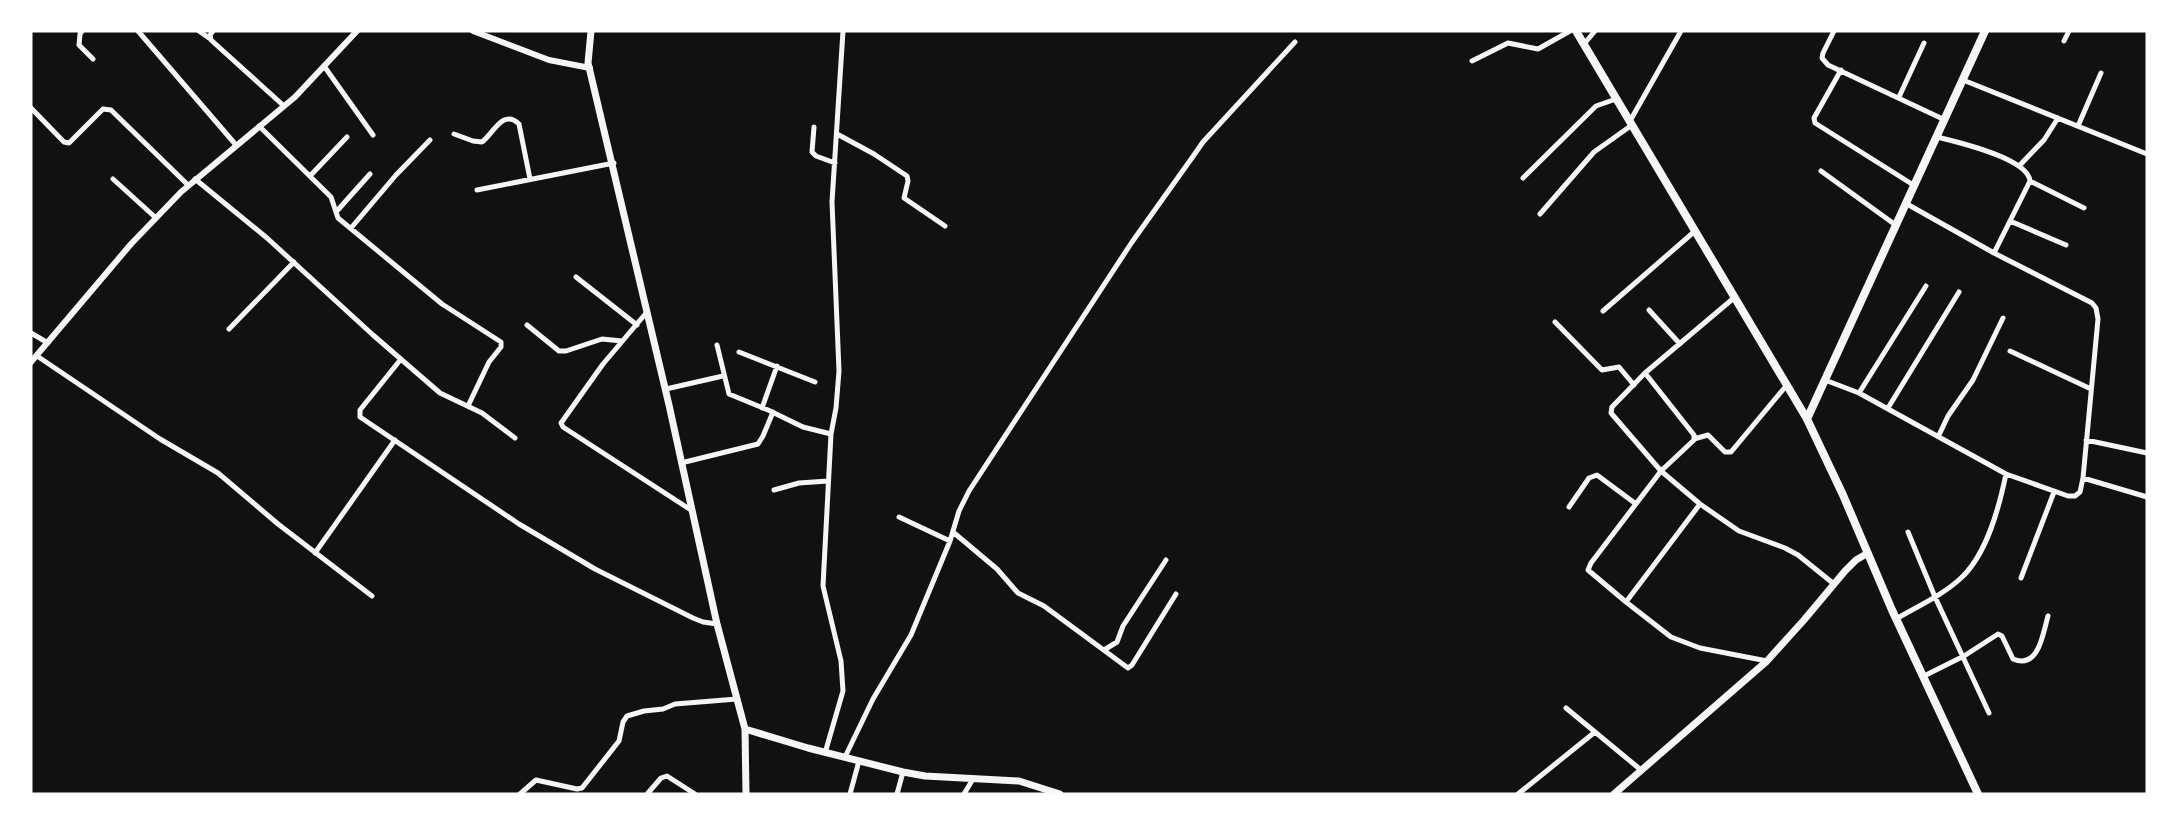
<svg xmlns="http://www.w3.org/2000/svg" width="2178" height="825" font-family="Arial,sans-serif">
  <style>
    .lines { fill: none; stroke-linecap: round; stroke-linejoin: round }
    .minor { stroke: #f5f5f5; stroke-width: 5 }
    .tertiary { stroke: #f5f5f5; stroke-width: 6 }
    .secondary { stroke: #f5f5f5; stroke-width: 7 }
    .primary { stroke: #f5f5f5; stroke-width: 8 }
    .trunk { stroke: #f5f5f5; stroke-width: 8 }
  </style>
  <rect width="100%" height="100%" fill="#111"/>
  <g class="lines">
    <!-- minor -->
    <path class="minor" d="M82,31L80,34L79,45L93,59
      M138,31L236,145
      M199,31L209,38
      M213,31L210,35L211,40L284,106
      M1834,31L1823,53L1822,58L1828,65L1945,120
      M2064,41L2069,31
      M1584,44L1595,31
      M1472,61L1508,43L1538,49L1570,31
      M324,66L373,135
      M1841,70L1814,118L1815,123L1915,186
      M1963,80L2147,154
      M1899,97L1924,43
      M31,108L64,142L69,143L103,109L111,110L188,185
      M1630,121L1681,31
      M259,126L331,197L338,218L442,304L501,342V347L489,362L468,406
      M2078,126L2101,73
      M814,127L812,152L816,156L835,163
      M454,134L473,141L482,142C493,134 503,108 519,124L530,179
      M837,134L874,154L907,176L908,181L904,198L945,226
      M1937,137C1957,142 2028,158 2030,181L1994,253
      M2019,166L2044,140L2058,118
      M1821,171L1897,226
      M310,176L347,137
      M1523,178L1596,106L1616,99
      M113,179L156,218
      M195,179L267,238L373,335L440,393L482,413L515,438
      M2030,181L2084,208
      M477,190L614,163
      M336,212L370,174
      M1540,214L1594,152L1632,125
      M2010,221L2066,245
      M351,228L396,175L430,140
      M576,277L637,325
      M1735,297L1645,373L1612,407L1611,413L1661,471L1591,563L1588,570L1626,602L1671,637L1700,648L1767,661
      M1649,310L1680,344
      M1603,311L1695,231
      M647,312L603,364L561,423L563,427L691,510
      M1555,322L1602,370L1619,367L1634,385
      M527,325L559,351H566L602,339L622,341
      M229,329L294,262
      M31,333L48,343
      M717,345L729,394L768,410L803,427L831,434
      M2010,351L2091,389
      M739,352L815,382
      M37,356L160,439L218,473L278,524L372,596
      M401,359L360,410V417L519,524L595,569L693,618L703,622L717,624
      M1645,373L1694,435V440L1661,471L1700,504L1739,531L1785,548L1798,555L1834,584
      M1825,380L1859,393L2006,474L2068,496H2075L2080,492L2083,478L2098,319L2096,308L2092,303L1994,253L1907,204
      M666,389L723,376
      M1859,393L1926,286
      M762,408L777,366
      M1888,408L1959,292
      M1939,435L1948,416L1973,380L2003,318
      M1694,439L1708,435L1725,452H1731L1786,386
      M2086,440L2147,453
      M681,463L758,444L763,436L773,412
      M2083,478L2147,497
      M774,490L799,483L828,481
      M1569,507L1589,478L1597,475L1636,504
      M899,517L950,541
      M953,532L997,569L1018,593L1044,606L1128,668L1132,665L1176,594
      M1908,532L1935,597L1989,713
      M315,553L395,440
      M2021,578L2054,492
      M1626,602L1700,504
      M1896,619C1918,606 1943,595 1961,578C1987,554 1999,508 2006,474
      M1104,650L1117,642L1123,626L1166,560
      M1924,676L1964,656L1998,634L2002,636L2013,659C2039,670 2043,633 2048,616
      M1566,708L1641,770
      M825,753L843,691L841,661L823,586L831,434L836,408L839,371L832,202L843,31
      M845,757L873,699L911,635L950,541L959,511L969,491L1132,242L1194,155L1203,142L1295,42
      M648,793L661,778L667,776L695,794
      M520,794L536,780L577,789L582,788L619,741L623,722L627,716L644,711L663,709L675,704L737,699
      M850,794L859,761
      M897,794L903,772
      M964,794L973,779
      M1518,794L1595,732"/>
    <!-- tertiary -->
    <path class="tertiary" d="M473,31L549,60L590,68
      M31,362L131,244L181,192L295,97L357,31"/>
    <!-- secondary -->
    <path class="secondary" d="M591,31L588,63L669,405L717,624L745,729L746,794
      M745,729L808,748L903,772L925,776L1019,781L1060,794
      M1614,794L1767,661L1804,620L1845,571L1856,560L1868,553"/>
    <!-- primary -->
    <path class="primary" d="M1576,31L1807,419"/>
    <!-- trunk -->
    <path class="trunk" d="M1978,794L1892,610L1843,495L1807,419L1985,31"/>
  </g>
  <!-- border -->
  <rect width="2178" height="825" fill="none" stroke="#ffffff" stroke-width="65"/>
</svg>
